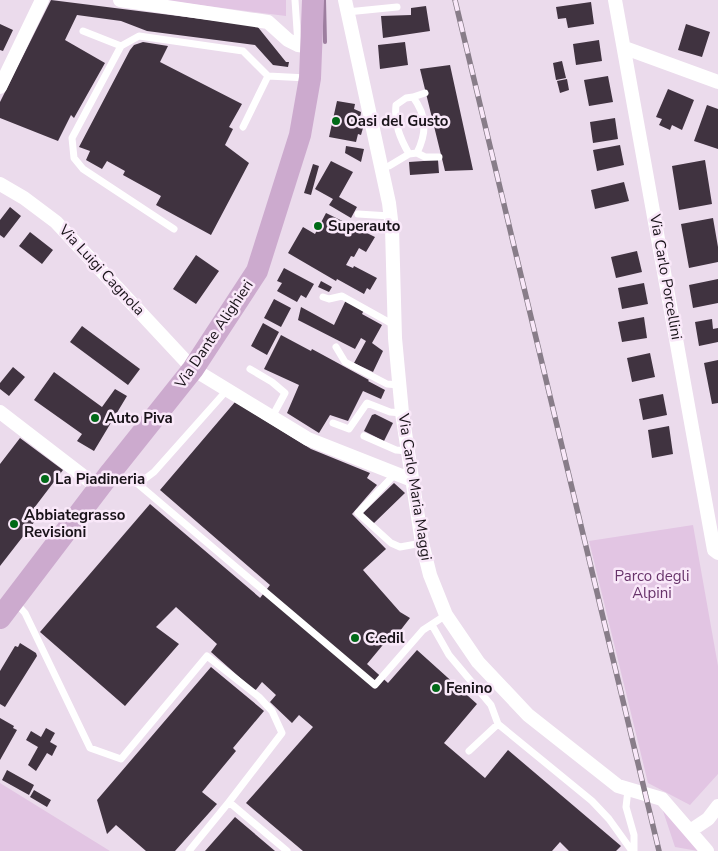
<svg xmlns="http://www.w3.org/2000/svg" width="718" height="851" font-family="'Nunito Sans',sans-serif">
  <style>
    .green { fill: #e2c5e3 }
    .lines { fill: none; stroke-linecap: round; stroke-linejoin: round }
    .stream { stroke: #9d7e9f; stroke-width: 4 }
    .building { fill: #403340 }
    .lane { stroke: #fff; stroke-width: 7 }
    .street { stroke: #fff; stroke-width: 14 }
    .primary { stroke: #ccaace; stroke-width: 22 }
    .rail-casing { stroke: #887d89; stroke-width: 5.5 }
    .rail { stroke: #f9e8f9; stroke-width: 4; stroke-dasharray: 11; stroke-linecap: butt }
    .poi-dot { fill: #006917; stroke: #f9e8f9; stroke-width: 2 }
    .labels { text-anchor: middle; stroke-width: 5; stroke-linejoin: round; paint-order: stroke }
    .poi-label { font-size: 15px; font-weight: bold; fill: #191319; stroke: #f9e8f9; text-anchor: start }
    .street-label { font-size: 15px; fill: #191319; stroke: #f9e8f9 }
    .park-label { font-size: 15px; fill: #67336a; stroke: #f9e8f9 }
  </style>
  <rect width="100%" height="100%" fill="#ebdbec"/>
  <!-- green -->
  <path class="green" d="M161,0H286V16Z
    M693,525L718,666V774L690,805L648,783L589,541Z
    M0,783L110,851H0Z
    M661,805L698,851L675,847Z"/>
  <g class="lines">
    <!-- stream -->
    <path class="stream" d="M324,0L325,42"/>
  </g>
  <!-- building -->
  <path class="building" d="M51,0L257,26L286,62H289L288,67L273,65L255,45L147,31L121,21L77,15L65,40L105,63L74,118L71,115L58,141L0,118V102Z
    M591,2L594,24L568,28L566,18L558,19L556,7Z
    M426,6L430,31L383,38L381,16L411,15V8Z
    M0,24L13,30L3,51L0,50Z
    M686,24L710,32L702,57L678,50Z
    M599,40L602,61L576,65L573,44Z
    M143,42L168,46L160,62L242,104L229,127L233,129L225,145L249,163L211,235L156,205L161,196L123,175L125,171L107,161L102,169L86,160L90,151L79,147L130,50L134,45Z
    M405,42L408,65L380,69L378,45Z
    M562,61L566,78L556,80L553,63Z
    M450,65L473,170L445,171L420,69Z
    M608,76L613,102L589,106L584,80Z
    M567,79L569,90L560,93L557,81Z
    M668,89L694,100L682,130L672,125L670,130L659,125L662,119L656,117Z
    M337,101L355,104L354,109L361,112L359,126L363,128L361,135L358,134L356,142L329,137Z
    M707,105L718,109V149L694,141Z
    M615,118L618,139L593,143L590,122Z
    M620,145L624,165L597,171L593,150Z
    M346,146L364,149L361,162L345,153Z
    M438,160L439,173L410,175L409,162Z
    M705,160L712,204L679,210L672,166Z
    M331,161L353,172L339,197L357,207L351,218L329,205L333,199L315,189Z
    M313,164L319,166L311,195L304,193Z
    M624,182L629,201L595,209L591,190Z
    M10,207L21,216L4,238L0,235V220Z
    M326,213L375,237L366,252L359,248L354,257L351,256L346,265L353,268L354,266L377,278L370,290L367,288L364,294L337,279L336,281L288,253L303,227L315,234Z
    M713,218L718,247V262L689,268L681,224Z
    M30,232L53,250L42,264L19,246Z
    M637,251L642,272L616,278L611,257Z
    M196,255L219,271L196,304L173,289Z
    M284,268L314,284L306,298L301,295L297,302L277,291L282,283L277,281Z
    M718,279V303L693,308L689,285Z
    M321,281L332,287L329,292L318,287Z
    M644,283L648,304L622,309L618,288Z
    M274,299L291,308L281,327L264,318Z
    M346,300L364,310L362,314L382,325L372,343L383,351L373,372L354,363L366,341L361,338L355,349L298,320L301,307L334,325Z
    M644,317L647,338L622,342L618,322Z
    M712,319L713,329L718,328V342L699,346L695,322Z
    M263,323L279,332L267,355L251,346Z
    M82,326L140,369L128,385L70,342Z
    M281,335L311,351L312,349L369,380L368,381L385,390L381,399L363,391L348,421L330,415L319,433L287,413L299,385L264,369Z
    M650,353L655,377L632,382L627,358Z
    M718,360V403L712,404L704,363Z
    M13,367L25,377L9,396L0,389V383Z
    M54,372L102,407L115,389L127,396L94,451L77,441L82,434L34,400Z
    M663,394L667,415L643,420L639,399Z
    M235,402L311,449L370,473L367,478L377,485L352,514L386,549L363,570L400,612L410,618L396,636L392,634L367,664L388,683L417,650L477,704L444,743L485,778L508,750L621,846L616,851H569L560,842L552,851H303L246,803L313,727L299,715L292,723L270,702L276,695L262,682L255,691L211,652L217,644L176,607L156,627L179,644L125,706L40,632L150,504L272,608L260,598L270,585L160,490Z
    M375,414L393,423L384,441L364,431L372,415Z
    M669,426L673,454L652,458L648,430Z
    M20,438L63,470L28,516L35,521L0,566V464Z
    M394,483L405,493L373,524L362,514Z
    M20,643L36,653L37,656L5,707L0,704V671L15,646L18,647Z
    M211,667L264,711L233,748L236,751L202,792L217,804L175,851H146L116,825L107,834L97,800Z
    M0,718L14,726L13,728L17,730L0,760Z
    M46,728L55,733L50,742L57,746L52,756L47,753L36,771L28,765L38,747L26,740L31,731L41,737Z
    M7,770L34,785L29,795L2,780Z
    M34,790L51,800L47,807L30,797Z
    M235,817L275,851H205Z"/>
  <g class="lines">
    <!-- lane -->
    <path class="lane" d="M295,0L298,45
      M347,12L397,7
      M83,31L121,46
      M413,97L425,93
      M243,127L268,76L307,78
      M417,153L425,157H439
      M382,168L389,166L409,154C400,138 394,124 396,105L406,98L413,97C427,116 427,132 417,153L409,154
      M358,214L390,216
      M174,229L83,169L74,158L72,138L121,46L139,36L243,51L268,76
      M323,297L329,299L342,296L394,325
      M336,347L345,362L387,384L399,385
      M250,369L272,382L285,393L272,417
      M333,423L349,429L367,403L390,412L402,413
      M364,436L396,450L408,451
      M113,473L138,484L154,472L227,390
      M395,474L358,513L391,543L400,547L422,543
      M138,484L375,685L423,630L446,615
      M15,602L25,613L90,748L121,759L207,656L259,697L272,711L282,733L229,802L287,851
      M432,625L449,655L491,705L498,724L592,801L609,819L632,851
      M469,751L498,724
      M628,790L626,807L634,835V851
      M189,851L229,802"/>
    <!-- street -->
    <path class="street" d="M120,0L268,22L288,40L298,45L312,47
      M345,0L389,203L392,228L395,338L402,413L422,543L430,575L446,615L478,662L528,715L618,786L662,799L707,851
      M615,0L714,550L718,553
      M625,48L718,82
      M0,87L42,0
      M0,184L24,198L56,222L193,369L308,439L412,480
      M0,412L100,489
      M690,831L708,819L718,806"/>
    <!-- primary -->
    <path class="primary" d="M0,618L111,472L193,369L257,271L300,135L310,78L313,0"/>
    <defs>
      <path id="rail" d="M455,0L659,851"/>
    </defs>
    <!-- rail casing -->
    <use href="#rail" class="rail-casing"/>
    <!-- rail -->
    <use href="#rail" class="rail"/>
  </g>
  <!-- markers -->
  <g class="poi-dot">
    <circle cx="336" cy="121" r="5"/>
    <circle cx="318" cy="226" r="5"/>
    <circle cx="95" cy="418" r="5"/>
    <circle cx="45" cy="479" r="5"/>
    <circle cx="14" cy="524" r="5"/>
    <circle cx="355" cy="638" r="5"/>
    <circle cx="436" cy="688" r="5"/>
  </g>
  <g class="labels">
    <!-- poi labels -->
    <g class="poi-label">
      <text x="346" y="126">Oasi del Gusto</text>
      <text x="328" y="231">Superauto</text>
      <text x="105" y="423">Auto Piva</text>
      <text x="55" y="484">La Piadineria</text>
      <text x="24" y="520">Abbiategrasso<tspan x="24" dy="17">Revisioni</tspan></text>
      <text x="365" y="643">C.edil</text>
      <text x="446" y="693">Fenino</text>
    </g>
    <!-- street labels -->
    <g class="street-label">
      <text transform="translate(102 270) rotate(47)" y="5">Via Luigi Cagnola</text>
      <text transform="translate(666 277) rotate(80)" y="5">Via Carlo Porcellini</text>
      <text transform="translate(214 334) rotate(-56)" y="5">Via Dante Alighieri</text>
      <text transform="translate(415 487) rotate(81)" y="5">Via Carlo Maria Maggi</text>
    </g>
    <!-- park labels -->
    <g class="park-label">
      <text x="652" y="581">Parco degli<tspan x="652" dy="17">Alpini</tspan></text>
    </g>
  </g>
</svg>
